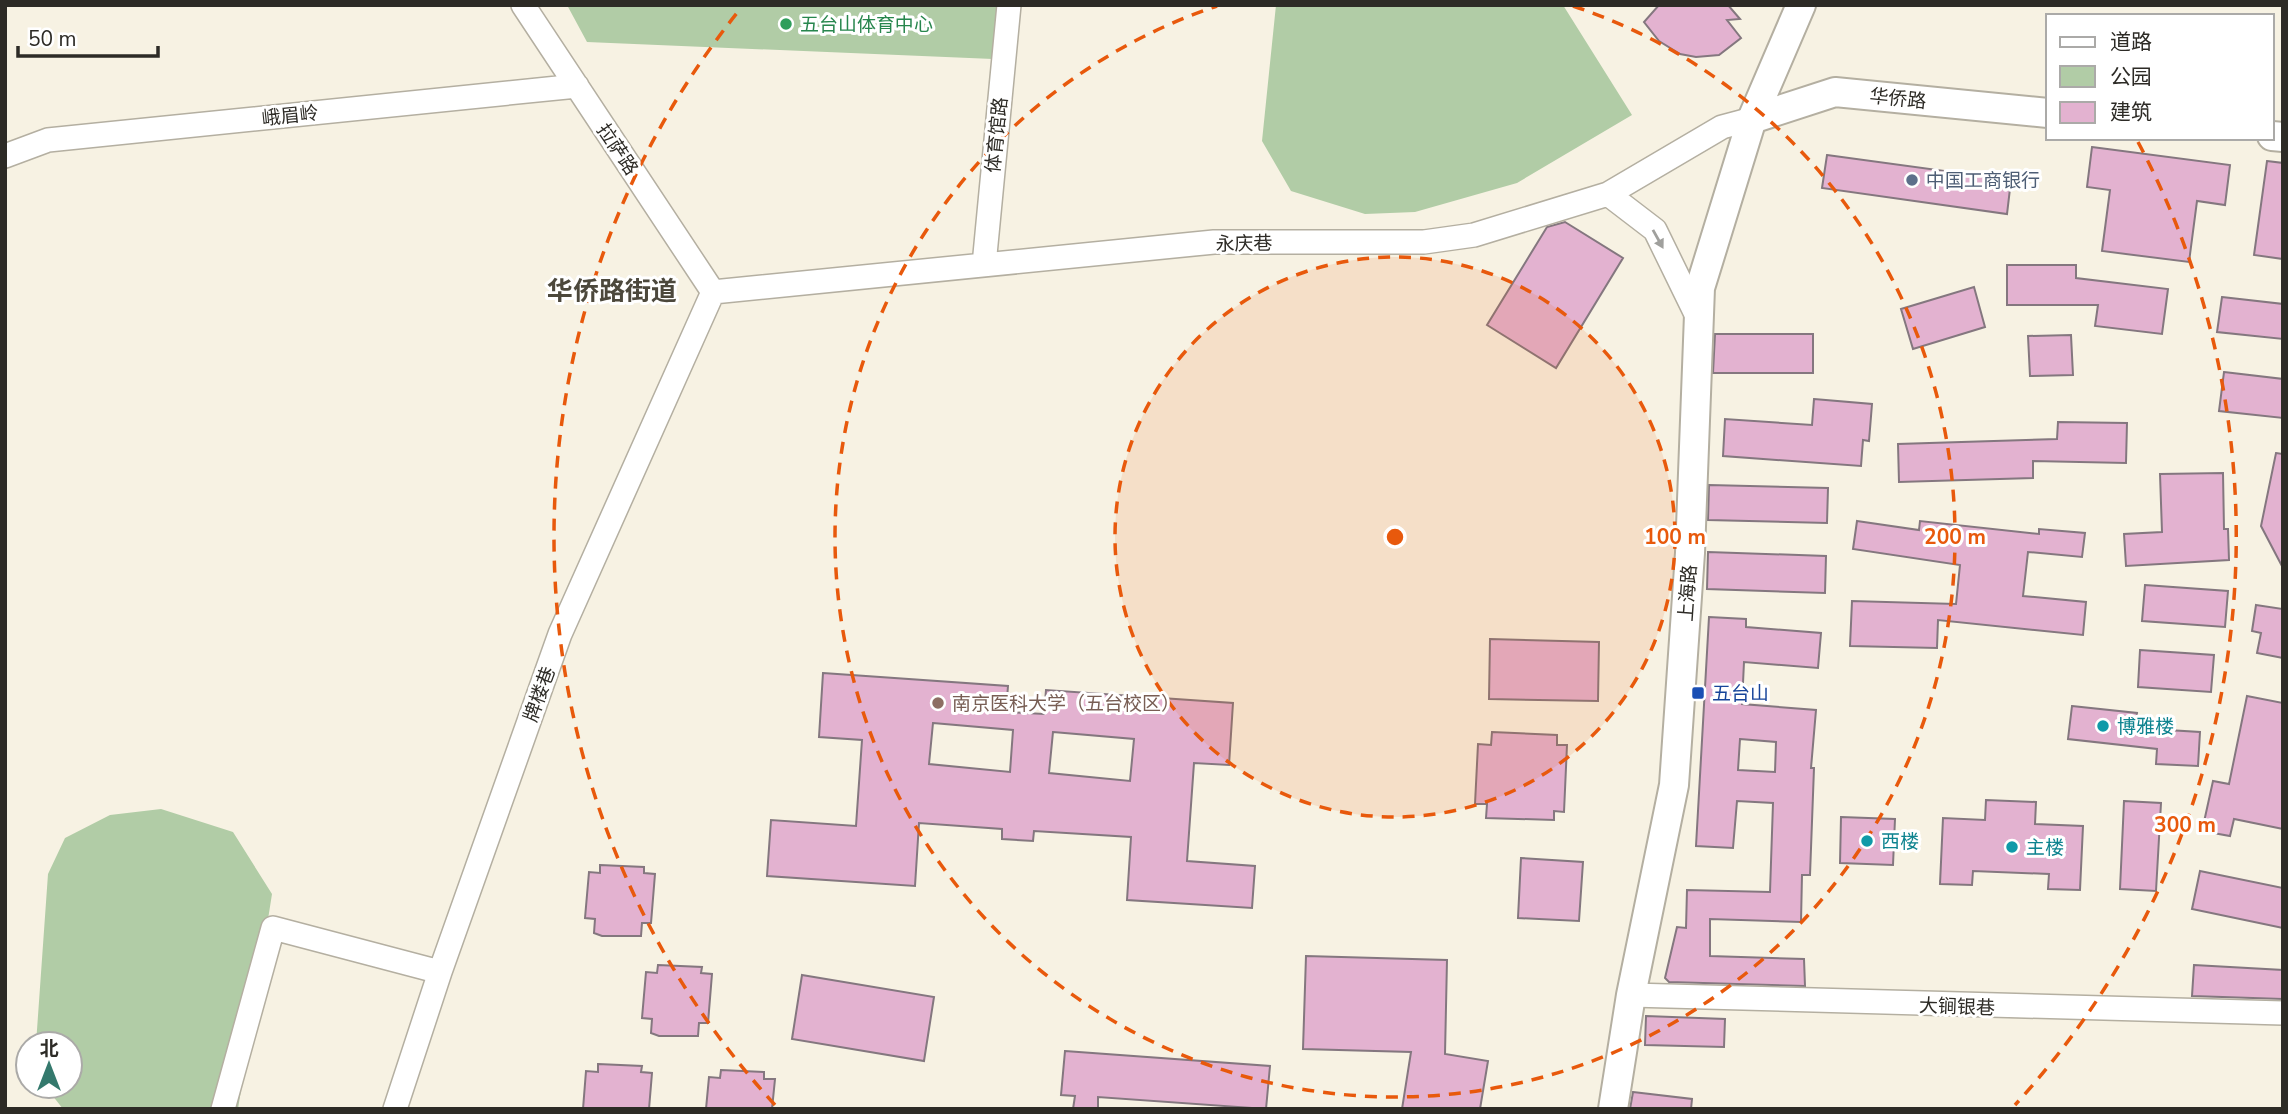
<svg xmlns="http://www.w3.org/2000/svg" width="2288" height="1114" font-family="'Nunito Sans','Noto Sans SC',sans-serif">
  <style>
    .green { fill: #b1cca6 }
    .building { fill: #e3b2d0; stroke: #84777f; stroke-width: 2; fill-rule: evenodd }
    .lines { fill: none; stroke-linecap: round; stroke-linejoin: round }
    .minor-casing { stroke: #b4afa1; stroke-width: 26 }
    .major-casing { stroke: #b4afa1; stroke-width: 32 }
    .minor { stroke: #fff; stroke-width: 23 }
    .major { stroke: #fff; stroke-width: 28 }
    .oneway { fill: #a0a09d }
    .ring { fill: none; stroke: #e8590c; stroke-width: 3.5; stroke-dasharray: 12 9 }
    .leisure-dot { fill: #2e9e5b; stroke: #fff; stroke-width: 2.5 }
    .service-dot { fill: #5c6f8a; stroke: #fff; stroke-width: 2.5 }
    .transit-dot { fill: #1a4fb4; stroke: #fff; stroke-width: 2.5 }
    .education-dot { fill: #8d6e63; stroke: #fff; stroke-width: 2.5 }
    .culture-dot { fill: #0f9aa8; stroke: #fff; stroke-width: 2.5 }
    .labels { text-anchor: middle; stroke-width: 6; stroke-linejoin: round; paint-order: stroke }
    .leisure-label { font-size: 19px; fill: #27864d; stroke: #fff; text-anchor: start }
    .street-label { font-size: 19px; fill: #2d2b26; stroke: #fff }
    .service-label { font-size: 19px; fill: #4e5e75; stroke: #fff; text-anchor: start }
    .transit-label { font-size: 19px; fill: #164399; stroke: #fff; text-anchor: start }
    .education-label { font-size: 19px; fill: #785e54; stroke: #fff; text-anchor: start }
    .culture-label { font-size: 19px; fill: #0d838f; stroke: #fff; text-anchor: start }
    .district-label { font-size: 26px; font-weight: bold; fill: #4c483c; stroke: #fff }
    .centre { fill: #e8590c; stroke: #fff; stroke-width: 3.5 }
    .ring-label { font-size: 21px; text-anchor: middle; font-weight: bold; fill: #e8590c; stroke: #fff; stroke-width: 6; stroke-linejoin: round; paint-order: stroke }
  </style>
  <rect width="100%" height="100%" fill="#f7f2e3"/>
  <!-- green -->
  <path class="green" d="M567,5H998L993,59L587,42Z
    M1276,5H1563L1632,115L1517,183L1415,212L1365,214L1291,191L1262,141Z
    M161,809L233,832L272,894L238,1109H63L45,1086H70V1044H36L48,874L65,838L110,815Z"/>
  <!-- building -->
  <path class="building" d="M1659,5H1728L1740,19L1727,20L1741,38L1719,55L1696,57L1680,54L1659,41L1644,22Z
    M2092,147L2230,165L2225,205L2197,201L2189,262L2102,251L2110,190L2087,187Z
    M1827,155L2011,180L2007,214L1822,188Z
    M2267,161L2283,163V259L2254,255Z
    M1565,222L1623,258L1556,368L1487,325L1547,227Z
    M2007,265H2076V278L2168,289L2162,334L2095,326L2098,305H2007Z
    M1974,287L1985,327L1913,349L1901,309Z
    M2222,297L2283,304V339L2217,332Z
    M1715,334H1813V373H1713Z
    M2071,335L2073,375L2030,376L2028,336Z
    M2224,372L2283,379V418L2219,411Z
    M1814,399L1872,404L1869,441L1863,440L1861,466L1723,456L1725,419L1812,425Z
    M2058,422L2127,423L2126,463L2033,461V478L1899,482L1898,444L2057,439Z
    M2276,453L2283,454V568L2261,526Z
    M2223,473L2224,529H2228L2229,560L2126,566L2124,534L2162,532L2160,474Z
    M1709,485L1828,488L1827,523L1708,520Z
    M1857,521L1919,530L1920,521L2039,534V529L2085,533L2082,557L2028,552L2023,596L2086,602L2083,635L1938,620L1937,648L1850,646L1852,601L1956,604L1960,565L1853,549Z
    M1708,552L1826,556L1825,593L1707,589Z
    M2145,585L2228,591L2225,627L2142,621Z
    M2256,605L2283,609V658L2257,653L2261,633L2252,631Z
    M1709,617L1746,619V627L1821,633L1818,668L1744,662L1742,704L1816,710L1811,768H1814L1810,875H1802L1801,922L1710,919V956L1804,959L1805,986L1669,982L1665,978L1677,927L1686,928L1687,890L1770,892L1773,803L1737,801L1733,848L1696,846ZM1740,739L1776,742L1775,772L1738,770Z
    M1490,639L1599,642L1598,701L1489,699Z
    M2140,650L2214,655L2211,692L2138,687Z
    M823,673L1008,686L1006,712L1044,714L1046,690L1233,703L1229,765L1194,763L1187,861L1255,866L1252,908L1127,900L1131,837L1034,831L1033,841L1002,839V829L919,823L915,886L767,876L771,820L856,826L862,740L819,737ZM933,723L1013,730L1010,772L929,764ZM1053,732L1134,739L1130,781L1049,773Z
    M2247,696L2283,703V829L2234,819L2230,836L2202,831L2213,781L2229,784Z
    M2072,706L2137,713L2135,728L2200,732L2198,766L2156,764L2157,749L2068,739Z
    M1492,732L1557,735V745H1567L1564,812L1554,811V820L1486,818L1487,804H1475L1478,744L1491,745Z
    M1986,800L2036,802L2035,824L2083,826L2080,890L2048,889L2049,874L1973,871L1972,885L1940,884L1943,818L1985,820Z
    M2124,801L2161,803L2156,891L2120,889Z
    M1841,817L1895,819L1893,865L1840,863Z
    M1521,858L1583,862L1579,921L1518,918Z
    M600,865L644,867V873L655,874L651,923H642L641,936H602L594,933L595,919L585,918L589,872L600,873Z
    M2200,871L2283,888V928L2192,909Z
    M1306,956L1447,960L1445,1054L1488,1061L1480,1109H1402L1411,1052L1303,1049Z
    M658,965L702,967L701,973L712,974L708,1023H699L698,1036H659L651,1033L652,1019L642,1018L646,972L657,973Z
    M2194,965L2283,970V999L2192,996Z
    M802,975L934,997L924,1061L792,1039Z
    M1646,1016L1725,1019L1724,1047L1645,1045Z
    M1065,1051L1270,1066L1266,1109L1098,1097V1109H1073L1075,1096L1061,1095Z
    M598,1064L642,1066L641,1072L652,1073L649,1109H583L586,1071L598,1072Z
    M721,1070L764,1072V1079H775L772,1109H706L709,1077L720,1078Z
    M1633,1092L1692,1099L1691,1109H1630Z"/>
  <g class="lines">
    <defs>
      <path id="minor" d="M523,5L713,292
        M5,156L48,140L577,86
        M1608,194L1655,230L1697,316
        M984,265L1009,5
        M713,292L1214,242H1424L1474,235L1608,194L1722,127L1752,119
        M1631,995L2283,1013
        M223,1109L273,928L440,972
        M395,1109L440,972L560,634L713,292"/>
      <path id="major" d="M1752,119L1835,92L2048,113
        M2272,136L2283,137
        M1613,1109L1631,995L1674,785L1690,553L1700,288L1752,119L1801,5"/>
    </defs>
    <!-- minor casing -->
    <use href="#minor" class="minor-casing"/>
    <!-- major casing -->
    <use href="#major" class="major-casing"/>
    <!-- minor -->
    <use href="#minor" class="minor"/>
    <!-- major -->
    <use href="#major" class="major"/>
  </g>
  <!-- one-way arrows -->
  <defs><path id="oneway-solid" d="M-6-.8H1V-3.2L6.5 0L1 3.2V.8H-6Z" transform="scale(1.75)"/></defs>
  <use class="oneway" href="#oneway-solid" transform="translate(1658 239) rotate(61)"/>
  <!-- distance rings -->
  <circle cx="1395" cy="537" r="280" fill="#e8590c" fill-opacity=".12"/>
  <g class="ring">
    <circle cx="1395" cy="537" r="280"/>
    <path d="M1573 6A560 560 0 1 1 1217 6"/>
    <path d="M775 1105A841 841 0 0 1 741 8M2138 142A841 841 0 0 1 2015 1105"/>
  </g>
  <!-- markers -->
  <circle class="leisure-dot" cx="786" cy="24" r="7"/>
  <circle class="service-dot" cx="1912" cy="180" r="7"/>
  <rect class="transit-dot" x="1691" y="686" width="14" height="14" rx="3.5"/>
  <circle class="education-dot" cx="938" cy="703" r="7"/>
  <g class="culture-dot">
    <circle cx="2103" cy="726" r="7"/>
    <circle cx="1867" cy="841" r="7"/>
    <circle cx="2012" cy="847" r="7"/>
  </g>
  <g class="labels">
    <!-- leisure labels -->
    <g class="leisure-label">
      <text x="800" y="31">五台山体育中心</text>
    </g>
    <!-- street labels -->
    <g class="street-label">
      <text transform="translate(1898 98) rotate(6)" y="7">华侨路</text>
      <text transform="translate(290 115) rotate(-6)" y="7">峨眉岭</text>
      <text transform="translate(996 135) rotate(-84)" y="7">体育馆路</text>
      <text transform="translate(618 149) rotate(56)" y="7">拉萨路</text>
      <text transform="translate(1244 243) rotate(-1)" y="7">永庆巷</text>
      <text transform="translate(1687 593) rotate(-86)" y="7">上海路</text>
      <text transform="translate(539 694) rotate(-70)" y="7">牌楼巷</text>
      <text transform="translate(1957 1006) rotate(2)" y="7">大锏银巷</text>
    </g>
    <!-- service labels -->
    <g class="service-label">
      <text x="1926" y="187">中国工商银行</text>
    </g>
    <!-- transit labels -->
    <g class="transit-label">
      <text x="1712" y="700">五台山</text>
    </g>
    <!-- education labels -->
    <g class="education-label">
      <text x="952" y="710">南京医科大学（五台校区）</text>
    </g>
    <!-- culture labels -->
    <g class="culture-label">
      <text x="2117" y="733">博雅楼</text>
      <text x="1881" y="848">西楼</text>
      <text x="2026" y="854">主楼</text>
    </g>
    <!-- district labels -->
    <g class="district-label">
      <text x="612" y="300">华侨路街道</text>
    </g>
  </g>
  <circle cx="1395" cy="537" r="10" class="centre"/>
  <g class="ring-label">
    <text x="1675" y="544">100 m</text>
    <text x="1955" y="544">200 m</text>
    <text x="2185" y="832">300 m</text>
  </g>
  <!-- border -->
  <rect width="2288" height="1114" fill="none" stroke="#2d2b26" stroke-width="14"/>
  <!-- legend -->
  <rect x="2046" y="14" width="228" height="126" fill="#ffffff" stroke="#abaaa8" stroke-width="2"/>
  <rect x="2060" y="37" width="35" height="10" fill="#ffffff" stroke="#abaaa8" stroke-width="2"/>
  <text x="2110" y="49" font-size="21" fill="#2d2b26">道路</text>
  <rect x="2060" y="66" width="35" height="21" fill="#b1cca6" stroke="#abaaa8" stroke-width="2"/>
  <text x="2110" y="84" font-size="21" fill="#2d2b26">公园</text>
  <rect x="2060" y="102" width="35" height="21" fill="#e3b2d0" stroke="#abaaa8" stroke-width="2"/>
  <text x="2110" y="119" font-size="21" fill="#2d2b26">建筑</text>
  <!-- north arrow -->
  <g transform="translate(49 1065)"><circle r="33" fill="#ffffff" stroke="#abaaa8" stroke-width="2"/>
  <path d="M0-5L12 26L0 18L-12 26Z" fill="#34796d"/>
  <text y="-10" font-size="19" font-weight="bold" text-anchor="middle" fill="#2d2b26">北</text>
  </g>
  <!-- scale -->
  <path d="M18 46v10h140v-10" fill="none" stroke="#2d2b26" stroke-width="3.5"/>
  <text x="28" y="46" font-size="21" fill="#2d2b26" stroke="#ffffff" stroke-width="5" paint-order="stroke">50 m</text>
</svg>
